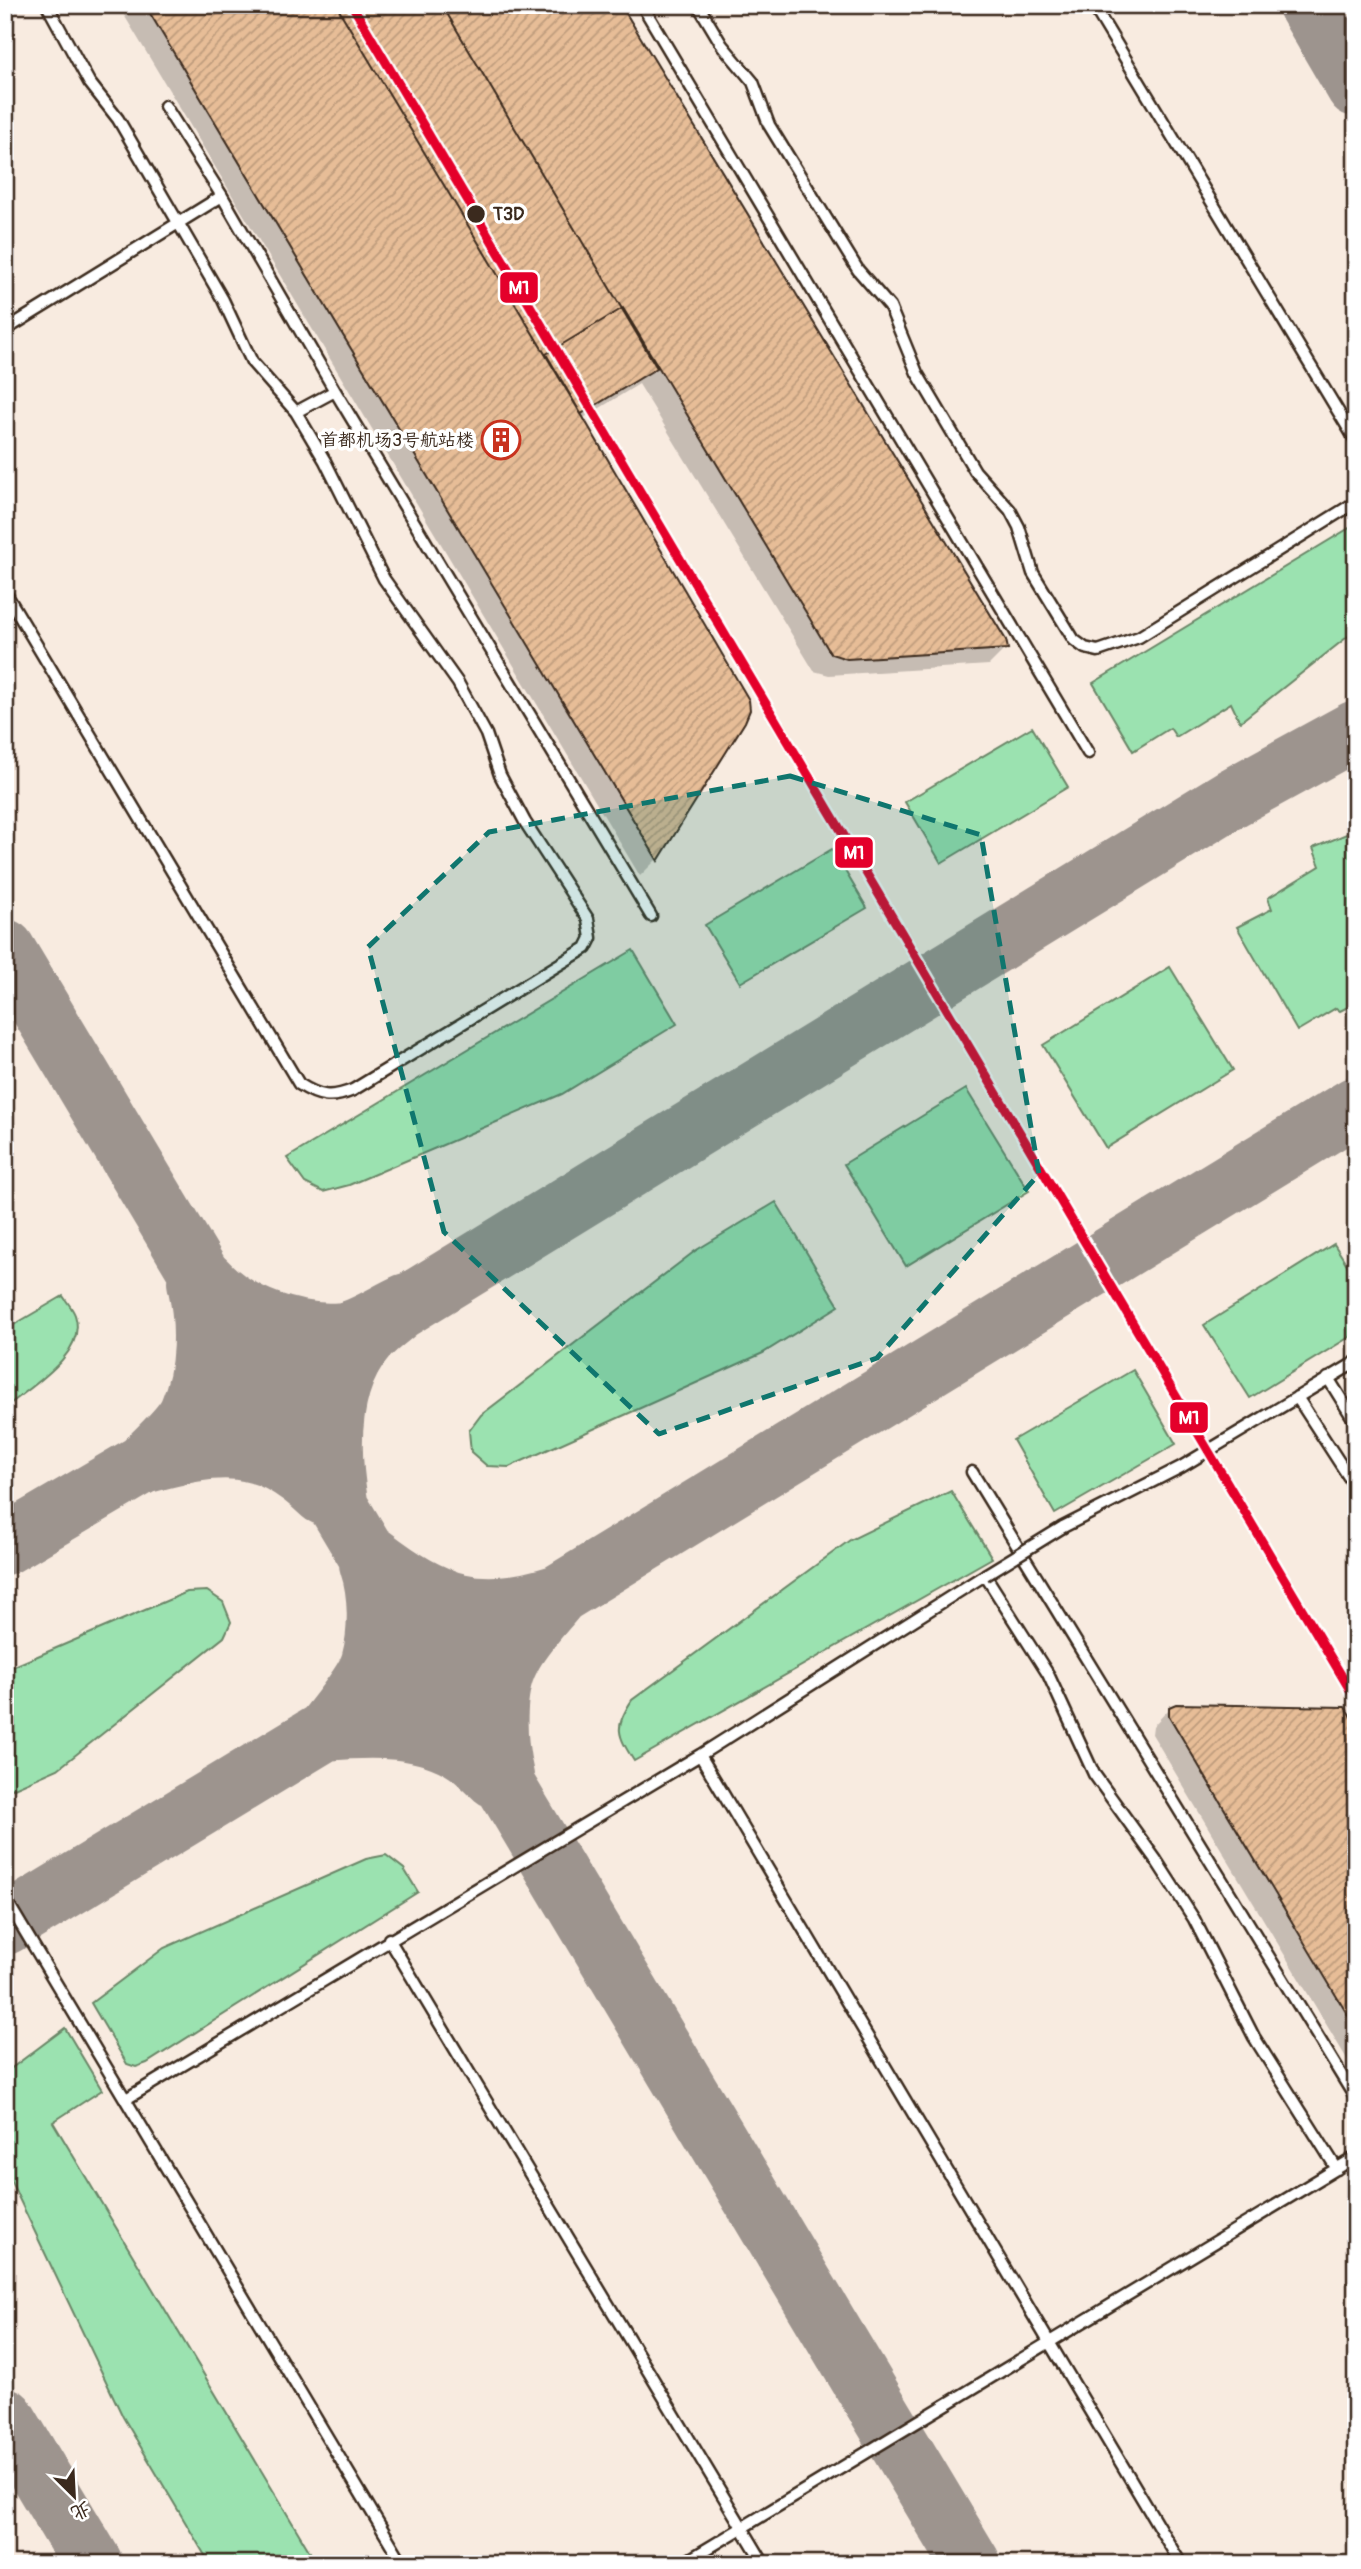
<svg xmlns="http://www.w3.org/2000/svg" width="1361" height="2569" font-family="Pangolin,'LXGW WenKai TC',sans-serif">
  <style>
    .built { fill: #f8ebe0 }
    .grass { fill: #9be2b0; stroke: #6b8667; stroke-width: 2 }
    .shadow { fill: #0003 }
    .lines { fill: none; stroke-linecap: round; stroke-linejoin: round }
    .taxiway { stroke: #9d948e; stroke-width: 60 }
    .building { fill: url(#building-hatch); stroke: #3b2a1e; stroke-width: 2 }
    .lane-casing { stroke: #3b2a1e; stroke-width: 15 }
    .lane { stroke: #fff; stroke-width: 10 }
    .lane-bridge-casing { stroke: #3b2a1e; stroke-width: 15; stroke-linecap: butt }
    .lane-bridge { stroke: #fff; stroke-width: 10 }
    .metro-1-casing { stroke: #fff; stroke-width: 14 }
    .metro-1 { stroke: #e4002b; stroke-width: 9 }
    .marked { fill: #0f766e; fill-opacity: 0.2; stroke: #0f766e; stroke-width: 5; stroke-dasharray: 14 9; stroke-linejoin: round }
    .stop-dot { fill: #3b2a1e; stroke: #fff; stroke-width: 2.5 }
    .labels { text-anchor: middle; stroke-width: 7; stroke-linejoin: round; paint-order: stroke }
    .stop-label { font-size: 18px; font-weight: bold; fill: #3b2a1e; stroke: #fff; text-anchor: start }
    .poi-label { font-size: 18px; fill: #3b2a1e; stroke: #fff; text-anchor: end }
    .line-badge { stroke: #fff; stroke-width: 2.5 }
    .badge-label { font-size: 19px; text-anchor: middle; font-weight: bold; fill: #fff }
  </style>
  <defs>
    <pattern id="building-hatch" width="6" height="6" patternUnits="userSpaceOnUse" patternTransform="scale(1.75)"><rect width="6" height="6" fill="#e7bd97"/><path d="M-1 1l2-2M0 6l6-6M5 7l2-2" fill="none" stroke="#bc9a7b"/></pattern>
  </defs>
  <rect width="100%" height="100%" fill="#fff"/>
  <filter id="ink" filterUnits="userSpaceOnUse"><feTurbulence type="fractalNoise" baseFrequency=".0143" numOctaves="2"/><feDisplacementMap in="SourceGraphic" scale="14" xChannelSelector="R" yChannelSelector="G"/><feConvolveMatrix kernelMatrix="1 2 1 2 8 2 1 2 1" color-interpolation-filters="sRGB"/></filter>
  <g filter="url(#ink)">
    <!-- built -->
    <path class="built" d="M5,5H1356V2564H5Z"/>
    <!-- grass -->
    <path class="grass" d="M1356,524V630L1240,722L1231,703L1176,737L1170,728L1133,751L1093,683Z
      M1032,727L1068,787L941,863L905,802Z
      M1356,830V1003L1340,1011L1336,1008L1297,1031L1237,927L1272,909L1268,898L1320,866L1313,848Z
      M832,849L867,908L740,983L705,925Z
      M633,950L677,1024L562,1094L349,1185L323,1192L305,1183L287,1158Z
      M1170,967L1233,1070L1106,1148L1043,1045Z
      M966,1089L1029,1191L906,1266L844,1164Z
      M776,1202L839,1306L763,1353L509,1467L487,1466L471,1452L469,1431L481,1415L695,1251Z
      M1334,1244L1356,1279V1333L1250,1398L1204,1325Z
      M63,1296C67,1302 73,1309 75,1315C88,1354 30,1387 5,1408V1330Z
      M1133,1370L1176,1444L1055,1514L1013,1440Z
      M951,1491L992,1558L634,1761C617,1734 614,1727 632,1700L850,1540Z
      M207,1591L223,1602L231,1622L224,1637L58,1769L5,1792V1670L187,1592Z
      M386,1855L404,1869L418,1892L147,2063L136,2067L127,2064L91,2003L164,1948L366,1859Z
      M65,2028L102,2090L53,2122L317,2564H210L123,2417L5,2169V2073Z"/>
    <!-- shadow -->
    <path class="shadow" d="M118,5H619L1006,648L989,665L829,675L814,671L639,384L582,419L743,722L656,860L640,876Z
      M1170,1708L1356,1729V2074L1152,1734L1153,1726Z"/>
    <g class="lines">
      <!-- taxiway -->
      <path class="taxiway" d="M1308,5L1356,87
        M5,949L971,2564
        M206,1281C238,1316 296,1337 343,1332C363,1329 388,1311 407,1303C394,1315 377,1326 366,1339C328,1383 329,1448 338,1502
        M197,1282C206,1323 206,1372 189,1411C181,1429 157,1448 143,1464C219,1443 262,1437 323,1495
        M5,1545L267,1391L1232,798L1356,730
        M371,1555C436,1605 478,1620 559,1594C543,1614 521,1636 510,1659C493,1691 496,1742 504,1776
        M369,1564C379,1593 379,1633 371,1662C365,1683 338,1713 325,1731C371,1727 426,1725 467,1753C477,1760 486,1770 495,1778
        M5,1925L325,1731L559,1594L1356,1106
        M5,2417L93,2564"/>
    </g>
    <!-- building -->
    <path class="building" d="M145,5H621L1006,640L1008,649L847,659L831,654L623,308L546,354L749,700L750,710L745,722L658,861Z
      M336,5H442L657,368L581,414Z
      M1176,1704L1345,1707L1356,1725V2029L1169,1716V1707Z"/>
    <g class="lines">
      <defs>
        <path id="lane" d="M642,5L1088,753
          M698,5L722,45L753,82L769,125L858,270L890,307L917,373L975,471L1010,510L1019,527L1033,573L1074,640L1085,648L1098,651L1139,637L1356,502
          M1093,5L1356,441
          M165,106L222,196L335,391L651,916
          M5,330L222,196
          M296,412L335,391
          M5,592L299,1084C319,1097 331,1099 353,1090L586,948L591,938L588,919L525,822L500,775L486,734L458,683L384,579L325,461L296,412L252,362L223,300L118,119L89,82L47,5
          M5,1299V1308
          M1328,1378L1356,1423
          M1297,1397L1356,1488
          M972,1472L1356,2099
          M1063,1527L1181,1467L1356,1362
          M700,1755L1181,2564
          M5,1898L403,2564
          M389,1939L764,2564
          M126,2099L700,1755L985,1575L1048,1674L1094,1774L1156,1860L1194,1919L1254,2037L1337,2169
          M682,2564L1356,2157"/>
      </defs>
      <!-- lane casing -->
      <use href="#lane" class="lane-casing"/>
      <!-- lane -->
      <use href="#lane" class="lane"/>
      <defs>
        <path id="lane-bridge" d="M985,1575L1063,1527"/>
      </defs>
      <!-- lane-bridge casing -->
      <use href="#lane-bridge" class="lane-bridge-casing"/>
      <!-- lane-bridge -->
      <use href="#lane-bridge" class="lane-bridge"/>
      <defs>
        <path id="metro-1" d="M352,5L1356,1700"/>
      </defs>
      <!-- metro-1 casing -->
      <use href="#metro-1" class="metro-1-casing"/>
      <!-- metro-1 -->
      <use href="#metro-1" class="metro-1"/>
    </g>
  </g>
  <!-- marked area -->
  <path class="marked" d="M790,776L981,835L1039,1174L877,1358L659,1434L444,1232L368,947L489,832Z"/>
  <!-- icons -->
  <defs>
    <symbol id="building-ring" viewBox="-11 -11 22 22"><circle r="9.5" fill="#fff" stroke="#c8321e" stroke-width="1.5"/><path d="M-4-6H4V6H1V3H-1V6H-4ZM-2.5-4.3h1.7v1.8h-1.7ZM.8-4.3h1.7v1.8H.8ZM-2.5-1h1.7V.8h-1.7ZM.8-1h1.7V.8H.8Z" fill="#c8321e"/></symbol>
  </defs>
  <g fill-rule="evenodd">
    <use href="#building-ring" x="479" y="418" width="44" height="44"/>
  </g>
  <!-- markers -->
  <circle class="stop-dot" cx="476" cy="214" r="10"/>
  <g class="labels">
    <!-- stop labels -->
    <g class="stop-label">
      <text x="493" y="220">T3D</text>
    </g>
    <!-- poi labels -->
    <g class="poi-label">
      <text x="474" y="446">首都机场3号航站楼</text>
    </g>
  </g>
  <g class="line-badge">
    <rect x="499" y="271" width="40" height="33" rx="7" fill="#e4002b"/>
    <rect x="834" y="836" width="40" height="33" rx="7" fill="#e4002b"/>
    <rect x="1169" y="1401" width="40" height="33" rx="7" fill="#e4002b"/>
  </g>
  <g class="badge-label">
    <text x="519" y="294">M1</text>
    <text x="854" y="859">M1</text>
    <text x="1189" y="1424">M1</text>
  </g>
  <!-- margin -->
  <rect width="1361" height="2569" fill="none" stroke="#fff" stroke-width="28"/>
  <rect x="14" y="14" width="1333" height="2541" fill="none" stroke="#3b2a1e" stroke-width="2.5" filter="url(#ink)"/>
  <!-- north arrow -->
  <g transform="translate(74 2496) rotate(156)" stroke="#ffffff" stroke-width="5" paint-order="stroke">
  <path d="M0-5L12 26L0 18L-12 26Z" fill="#3b2a1e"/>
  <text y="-10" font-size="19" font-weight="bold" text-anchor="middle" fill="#3b2a1e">北</text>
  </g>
</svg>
